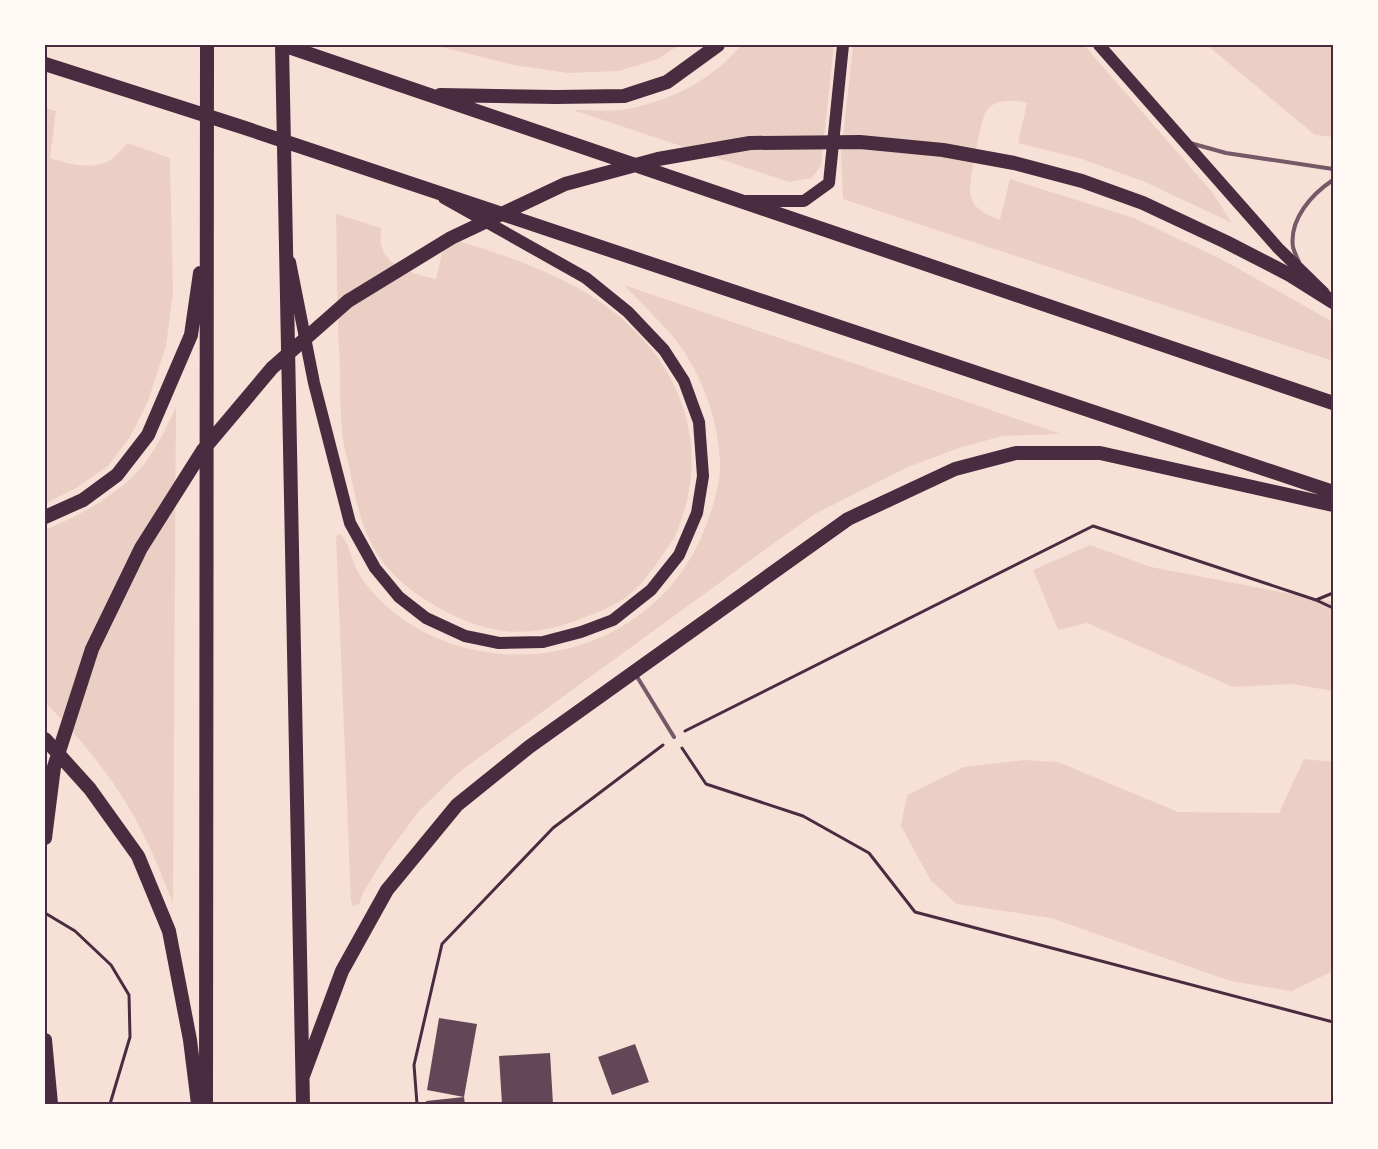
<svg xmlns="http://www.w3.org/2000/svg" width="1378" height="1149" font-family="'Golos Text',sans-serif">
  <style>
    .green { fill: #ebcfc5 }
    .building { fill: #644757 }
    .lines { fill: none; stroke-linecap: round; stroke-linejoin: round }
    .path { stroke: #4a2c40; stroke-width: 3 }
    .service { stroke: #755966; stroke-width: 4 }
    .primary { stroke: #4a2c40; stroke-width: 12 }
    .trunk { stroke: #4a2c40; stroke-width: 14 }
    .neatline { fill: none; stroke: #4a2c40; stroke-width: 2 }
  </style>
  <rect width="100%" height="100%" fill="#f7e1d7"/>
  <!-- green -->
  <path class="green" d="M433,45H679L658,59L619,71L568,73L514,65Z
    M741,45H834L821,165L812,178L789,182L573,110C592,110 614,112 632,108C672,100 715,78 741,45Z
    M853,45H1084L1212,192L1232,223L1145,182L1082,159L1018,143L1027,103C1014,100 997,98 987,110C981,117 970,178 970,189C970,193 972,201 974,204C980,212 991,216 1000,220L1010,179L1134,218L1221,259L1333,322V361L843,199L841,155Z
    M1207,45H1333V137L1315,135Z
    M45,108L56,111L50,158C69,164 96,172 113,158C118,154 123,148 127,143L170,158L173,293L166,346L148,401L130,437L108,466L76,488L45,504Z
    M336,214L381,228C381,233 380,239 381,244C386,268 415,274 436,279L446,237C514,258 589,281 639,335C692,391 707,464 675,536C671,544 664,552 659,560C650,573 638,589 625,598C611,608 593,614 578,620C527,639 488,635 441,609C412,593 386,573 371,543C359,519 354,491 349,466C346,455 343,443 342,432C340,411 340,390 340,369C337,317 337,266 336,214Z
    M624,285L1061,434L1003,436L962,447L908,467L813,515L458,773L419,811L387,854L364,891L359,904L353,906L351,901L336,536L340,534C349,543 351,557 356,568C365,587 387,608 404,620C510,691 659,649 705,528C712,510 721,482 720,463C719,423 702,375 678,343C662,323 642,304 624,285Z
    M176,407L173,903C164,882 156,860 146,840C122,788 84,742 45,702V530C79,515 110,500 136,473C154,455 165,430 176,407Z
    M1090,545L1151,567L1333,602V691L1291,684L1233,687L1087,623L1058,630L1033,570Z
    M1304,759L1333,762V971L1292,991L1230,981L1051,918L957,904L931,881L901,826L907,795L964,767L1024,760L1058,762L1178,812L1279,813Z"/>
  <!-- building -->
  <path class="building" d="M439,1018L477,1024L464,1097L427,1090Z
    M635,1044L649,1082L612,1095L598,1057Z
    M550,1053L553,1104H502L499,1056Z
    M464,1097L465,1104H426V1101Z"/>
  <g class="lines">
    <!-- path -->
    <path class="path" d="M1316,600L1333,608
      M685,731L1093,526L1316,600L1333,593
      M682,748L706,784L803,816L869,853L915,912L1333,1022
      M45,913L75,931L111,965L129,995L130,1037L110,1104
      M417,1104L414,1065L442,944L553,828L663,745"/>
    <!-- service -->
    <path class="service" d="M1190,143L1226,153L1333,169
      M1299,262C1297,257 1294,252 1293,247C1289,219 1312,194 1333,180
      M636,675L674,737"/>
    <!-- primary -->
    <path class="primary" d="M1099,45L1278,248L1324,293
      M746,201H804L829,183L843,45
      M290,262L314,383L350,523L375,568L399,597L426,618L465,636L499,643L543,642L581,632L613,620L651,590L679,555L697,513L703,476L699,422L684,381L664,350L628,312L586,278L444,198"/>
    <!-- trunk -->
    <path class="trunk" d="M282,45L303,1104
      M283,45L1333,403
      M45,64L242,127L1333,492
      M440,95L556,97L624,96L667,82L718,45
      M45,517L83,500L117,475L148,435L191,335L200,273
      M45,739L90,789L138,856L169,931L190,1040L198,1104
      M45,838L54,767L92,649L141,548L203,450L272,368L348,301L451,238L565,184L658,159L750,143L860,142L943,150L1014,163L1082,181L1143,203L1226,242L1290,275L1333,302
      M45,1040L51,1104
      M303,1076L342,971L387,890L457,805L529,747L848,519L955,469L1016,453H1100L1333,505
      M206,1104L207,45"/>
  </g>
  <!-- border -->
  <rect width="1378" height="1149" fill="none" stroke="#fffaf5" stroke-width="92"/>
  <rect x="46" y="46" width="1286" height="1057" class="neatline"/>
</svg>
